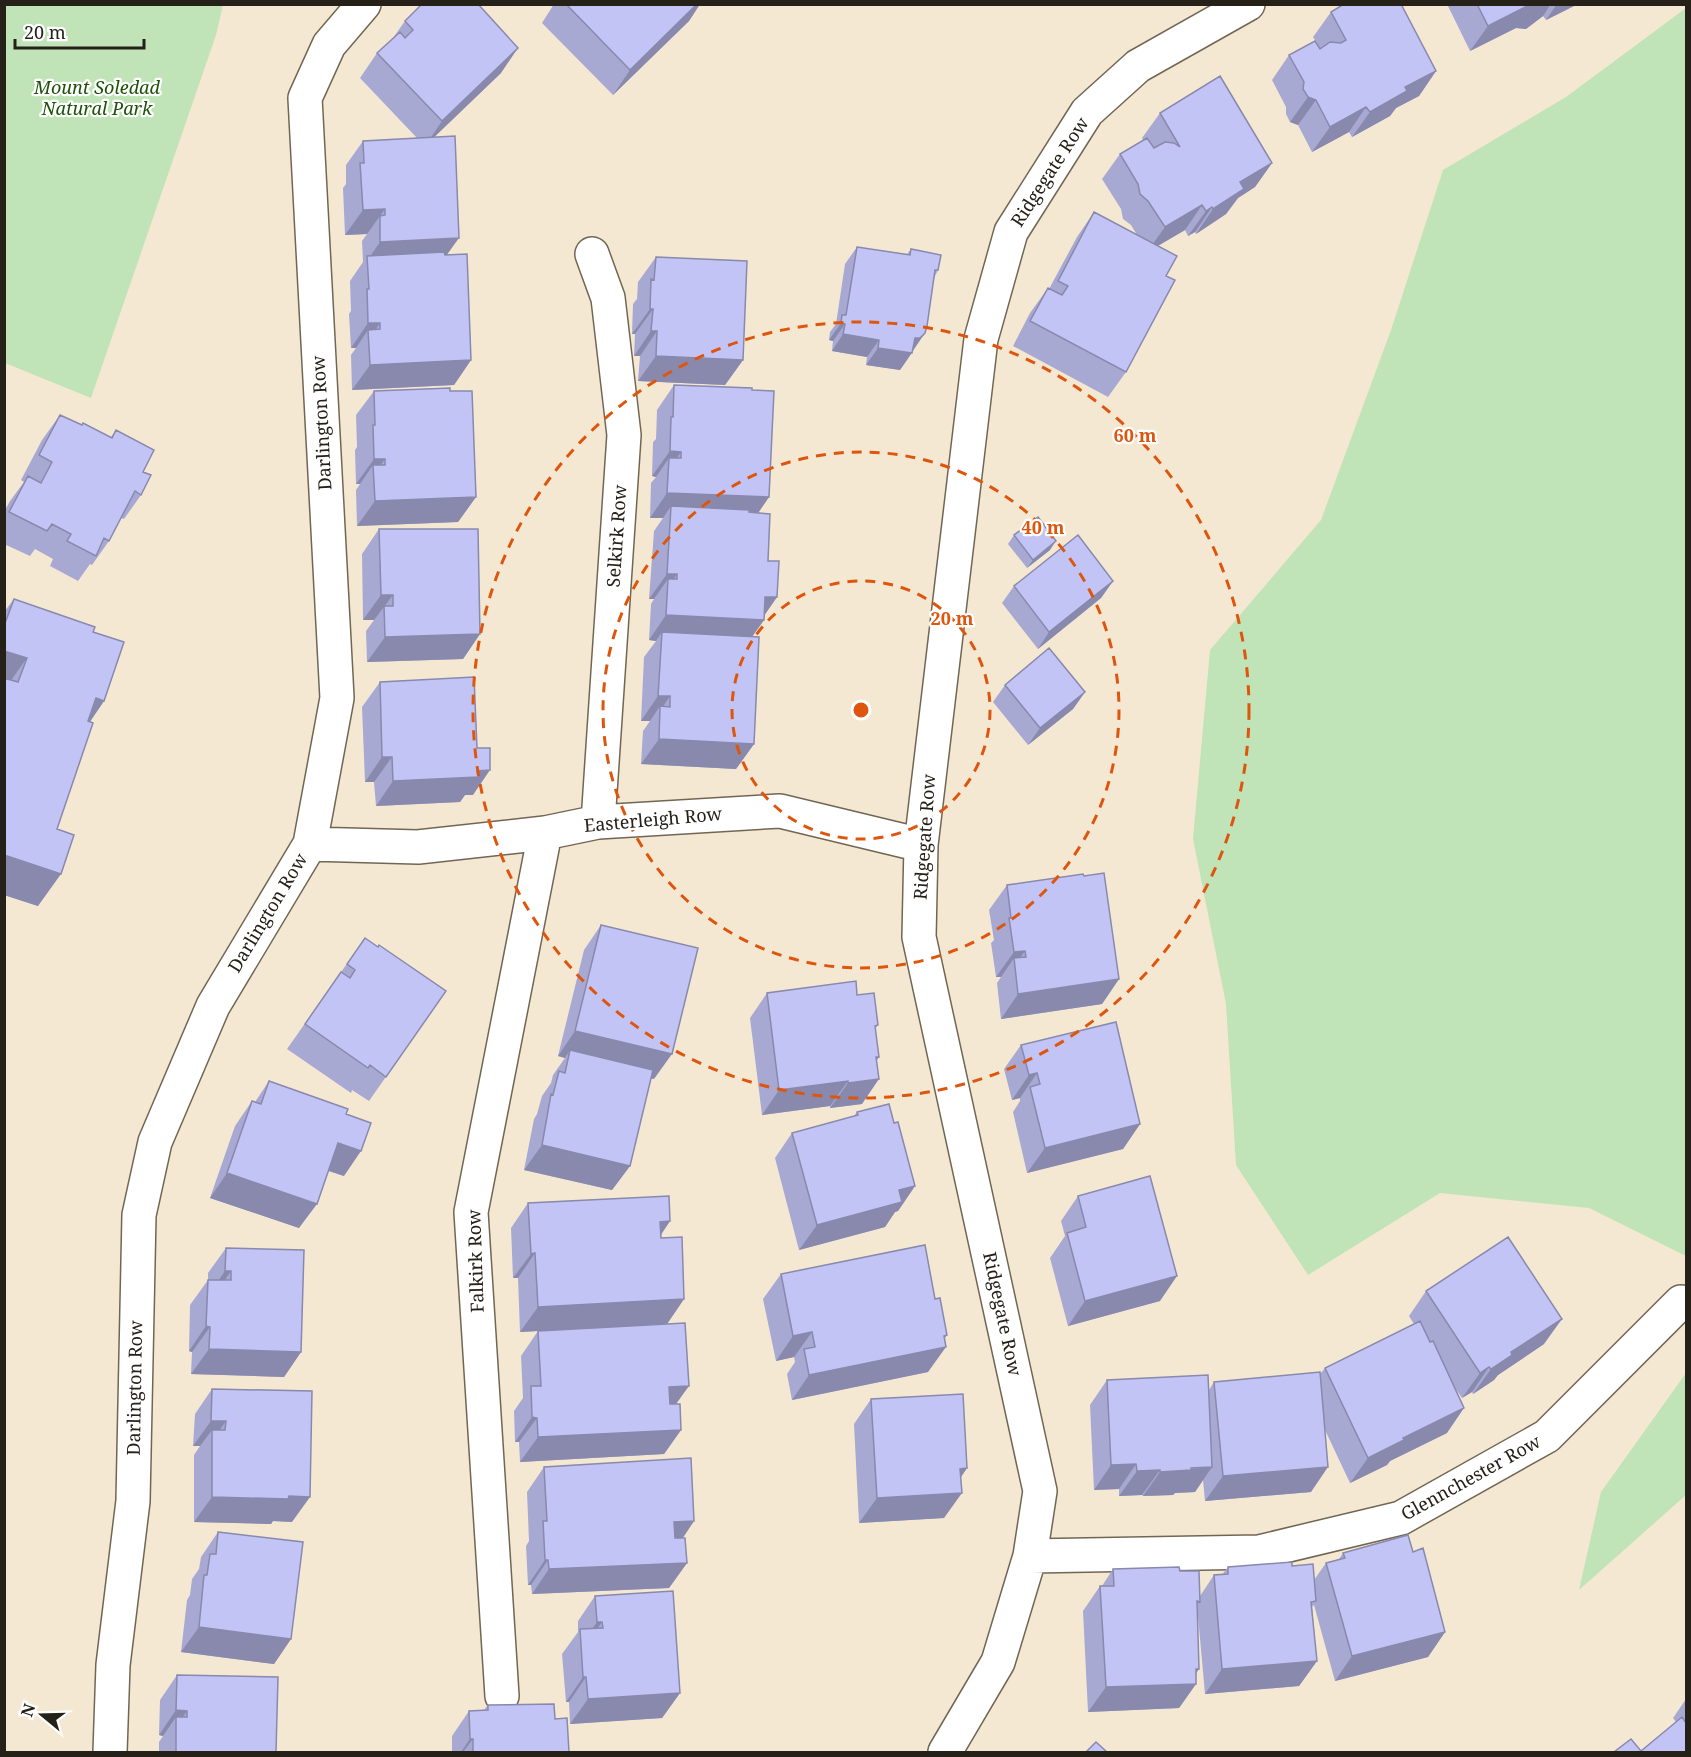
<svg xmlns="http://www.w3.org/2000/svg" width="1691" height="1757" font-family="'Noto Serif',serif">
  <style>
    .green { fill: #c0e3b7 }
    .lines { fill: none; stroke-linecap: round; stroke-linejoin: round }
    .minor-casing { stroke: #716654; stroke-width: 36 }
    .minor { stroke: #fff; stroke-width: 33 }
    .wall { fill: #a7a9d3 }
    .shaded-wall { fill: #8889ac }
    .building { fill: #c2c4f5; stroke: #8889ac; stroke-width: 1.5 }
    .ring { fill: none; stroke: #de560d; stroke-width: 3; stroke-dasharray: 10 8 }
    .labels { text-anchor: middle; stroke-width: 4.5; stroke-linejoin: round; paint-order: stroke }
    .park-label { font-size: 18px; font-style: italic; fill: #1c5107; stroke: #fff }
    .street-label { font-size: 18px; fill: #252018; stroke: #fff }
    .centre { fill: #de560d; stroke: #fff; stroke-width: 3 }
    .ring-label { font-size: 18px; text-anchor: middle; font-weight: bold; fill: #de560d; stroke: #fff; stroke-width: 4.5; stroke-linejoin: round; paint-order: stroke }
  </style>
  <rect width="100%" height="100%" fill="#f5e8d3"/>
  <!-- green -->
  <path class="green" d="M4,5H223L216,35L91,398L5,363Z
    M1686,8V1256L1589,1208L1440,1193L1308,1275L1236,1165L1226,1004L1193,839L1210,650L1321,520L1391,330L1443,170L1566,97Z
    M1686,1373V1495L1579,1590L1601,1492Z"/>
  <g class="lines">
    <defs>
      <path id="minor" d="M592,254L608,298L624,435L598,822
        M310,844L418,847L545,833L598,822L780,811L921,845
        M1030,1556L1259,1552L1401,1518L1547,1436L1681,1302
        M502,1696L471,1212L545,833
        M110,1752L113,1665L133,1501L139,1215L155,1142L213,1006L310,844L337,698L305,98L329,45L364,4
        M945,1752L998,1662L1030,1556L1040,1491L919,937L921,845L981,339L1011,232L1087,112L1138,66L1248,4"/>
    </defs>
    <!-- minor casing -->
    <use href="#minor" class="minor-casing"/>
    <!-- minor -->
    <use href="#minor" class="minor"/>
  </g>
  <!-- wall -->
  <path class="wall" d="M554,4H700L689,21L613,95L542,23Z
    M1447,4H1578L1546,20L1543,16L1526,29L1516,28L1470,51Z
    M1331,12L1436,71L1419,96L1396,108L1390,116L1352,137L1349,132L1312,152L1298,125L1290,122L1286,114V107L1272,80L1289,55L1318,45L1313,37Z
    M405,21L501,73L434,137L447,255L471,360L454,385L352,390L351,355L356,348H351L349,314L351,311L350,281L363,262L362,241L367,234L345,235L343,188L346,184V165L363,141L417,138L360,78L377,53L393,38Z
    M1160,113L1272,163L1255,187L1238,198L1226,214L1196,234L1195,232L1188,236L1185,230L1158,246L1166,276L1126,372L1108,397L1013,346L1030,313L1048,288L1049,289L1077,237L1094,212L1137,235L1131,225L1123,219L1121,209L1102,179L1120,154L1143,140L1142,138Z
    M857,247L907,254L911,249L938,270L935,276L912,353L900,370L866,365L867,357L832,351L833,341L829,340L830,332L836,324L845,264Z
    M656,257L743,360L725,385L638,381L640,356H634L635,334H632L633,304L637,299L638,282Z
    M674,385L769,497L758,513L768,561L777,597L764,616V620L752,637L754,744L736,769L641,764L643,731L650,721H641L644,657L656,641L649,640L651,604L654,599H649L654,531L663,518H650L651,483L656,477L652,476L653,442L656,439L657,410Z
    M374,391H450L476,497L458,522L357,526L356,490L360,484H356L355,450L357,447L356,415Z
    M60,415L81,425L83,423L111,437L116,430L143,472L141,495L124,519L121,518L109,541L92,565L90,564L78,581L50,566L53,559L35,549L30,556L4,544V512L10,501L24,482L21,480L42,440Z
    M379,529L480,634L463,659L367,662L366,631L374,620H363L362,554Z
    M1014,535L1050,550L1027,568L1008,544Z
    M1113,581L1101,598L1038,649L1002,603L1014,586Z
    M14,599L93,632L104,701L90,722L57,829L38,906L4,895V612Z
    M380,682L473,795H465L460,802L376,806L374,782H365L362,707Z
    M1005,685L1085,692L1073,709L1028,745L993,702Z
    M1007,885L1119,979L1102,1004L1001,1019L997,983L1001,977H996L991,943L994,940L989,910Z
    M601,925L654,1079L651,1078L630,1166L612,1190L524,1170L534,1119L537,1114L542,1096L551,1083L553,1075L565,1058L558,1056L584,950Z
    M365,938L446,991L369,1101L352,1090L351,1093L287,1049Z
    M767,993L857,995L878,1025L875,1029L879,1057L877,1060L862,1104L830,1108V1106L762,1115L750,1018Z
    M1021,1045L1140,1124L1123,1149L1027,1173L1013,1112L1020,1101V1098L1012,1100L1004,1069Z
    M269,1081L346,1114L344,1176L328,1171L299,1228L210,1198L235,1126L252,1101L255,1102Z
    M857,1112L894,1123L915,1186L898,1211L895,1212L885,1227L799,1250L775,1158L792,1133L854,1116Z
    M1078,1196L1160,1301L1068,1326L1050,1258L1065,1236L1061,1221Z
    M528,1203L670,1221L661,1235V1238L684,1299L667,1324L676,1404L681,1430L664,1454L520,1462L519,1442H515L514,1411L523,1398L521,1356L538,1331L520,1332L518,1278H513L511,1228Z
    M226,1248L301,1352L284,1377L191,1374L192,1352L189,1351L190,1305L208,1280V1273Z
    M781,1274L935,1299L944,1339L928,1372L792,1400L787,1374L795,1362L794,1357L776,1361L763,1299Z
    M1426,1291L1544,1344L1498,1375L1494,1380L1473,1394L1472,1392L1462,1398L1453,1385L1447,1433L1390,1461L1387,1465L1350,1483L1325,1430L1311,1492L1205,1501L1203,1480L1195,1492L1175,1493L1173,1495L1143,1496L1142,1495L1119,1496V1489L1094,1490L1090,1405L1107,1380L1209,1390L1214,1382L1320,1374L1325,1368L1414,1324L1409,1316Z
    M212,1389L292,1522L273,1521L271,1524L194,1522V1455L200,1446H193L195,1414Z
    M871,1399L967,1468L961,1477L944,1518L859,1523L854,1424Z
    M544,1467L694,1521L683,1538L687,1563L669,1588L532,1594L531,1585H528L526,1546L529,1541L527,1492Z
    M218,1532L291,1639L274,1664L181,1652L187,1600L190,1595L192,1579L199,1569L201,1557Z
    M1413,1552L1445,1632L1428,1657L1335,1681L1314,1605L1312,1607L1317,1661L1299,1686L1205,1694L1197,1605L1196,1684L1179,1708L1088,1712L1083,1611L1100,1586H1102L1113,1569L1180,1571L1200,1596L1214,1575H1222L1228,1567L1292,1566L1314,1580L1326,1563L1339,1559L1343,1553Z
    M595,1596L680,1693L662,1718L570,1724L569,1702H566L562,1654L578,1632V1621Z
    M177,1675L276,1752H159V1742L163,1736L159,1735L160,1700Z
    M1686,1699V1752L1641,1751L1676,1722L1673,1718Z
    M488,1705L555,1719L569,1752H452V1736L469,1711L484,1710Z"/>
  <!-- shaded-wall -->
  <path class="shaded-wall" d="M697,4H700L689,21L613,95L630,70Z
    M1531,4H1551L1543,16L1526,29L1516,28L1470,51L1488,26Z
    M1557,4H1578L1546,20Z
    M518,48L501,73L425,146L442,121Z
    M1436,71L1419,96L1396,108L1390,116L1352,137L1370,112L1405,87Z
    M1308,97L1316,100L1298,125L1290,122Z
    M1366,107L1349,132L1312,152L1330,127Z
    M1272,163L1255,187L1238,198L1226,214L1196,234L1213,209L1240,182Z
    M1202,205L1185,230L1147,252L1165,227Z
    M1212,207L1195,232L1188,236L1206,211Z
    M385,209L367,234L345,235L363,210Z
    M459,238L441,263L367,261L380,242Z
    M650,309H653L635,334H632Z
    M368,323H380L369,339L368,330L356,348H351Z
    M841,323L845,324L833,341L829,340Z
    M651,331H657L640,356H634Z
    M925,333L900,370L866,365L878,348L915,338Z
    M843,334L879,340L867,357L832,351Z
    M656,356L743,360L725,385L638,381Z
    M471,360L454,385L352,390L370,365Z
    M670,451L681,452L668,471L669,458L656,477L652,476Z
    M374,459H385L374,475L373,465L360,484H356Z
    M667,493L769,497L752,522L671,506L663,518H650Z
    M476,497L458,522L357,526L375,501Z
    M1056,541L1050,550L1027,568L1033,560Z
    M667,574H677L668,588V579L654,599H649Z
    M1113,581L1101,598L1038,649L1049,632Z
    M381,595H393L374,620H363Z
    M765,597H777L761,620H764L746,645L662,632L656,641L649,640L666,615Z
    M480,634L463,659L367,662L385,637Z
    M4,651L27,658L4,690Z
    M1085,692L1073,709L1028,745L1040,728Z
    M658,696H670L660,711V706L650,721H641Z
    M96,698L104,701L82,733Z
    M659,739L754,744L736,769L641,764Z
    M382,757H392L374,782H365Z
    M490,770L473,795H465L460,802L376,806L393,781L477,771Z
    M4,855L61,874L38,906L4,895Z
    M1025,951L1015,965L1014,958L1001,977H996L1014,952Z
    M1119,979L1102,1004L1001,1019L1018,994Z
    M575,1031L672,1054L654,1079L568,1058L570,1050L565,1058L558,1056Z
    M876,1057H879L861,1081L879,1079L862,1104L830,1108L848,1083Z
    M1037,1073L1020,1098L1012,1100L1029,1075Z
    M848,1081L830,1106L762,1115L779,1090Z
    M1140,1124L1123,1149L1027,1173L1045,1148Z
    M338,1143L361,1151L344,1176L321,1168Z
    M542,1145L630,1166L612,1190L524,1170Z
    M227,1173L317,1204L299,1228L210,1198Z
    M915,1186L898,1211L895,1212L885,1227L799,1250L817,1225L899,1190Z
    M670,1221L653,1246L660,1222Z
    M535,1253L518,1278H513L531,1254Z
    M225,1271H231L214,1296H208Z
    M1177,1276L1160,1301L1068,1326L1085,1301Z
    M684,1299L667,1324L520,1332L538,1307Z
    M1562,1319L1544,1344L1498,1375L1494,1380L1473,1394L1491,1369L1511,1352Z
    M206,1326L210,1327L192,1352L189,1351Z
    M812,1332L794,1357L776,1361L793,1336Z
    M947,1335L937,1349L946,1347L928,1372L792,1400L809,1375Z
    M209,1349L301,1352L284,1377L191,1374Z
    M1489,1367L1472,1392L1462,1398L1480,1373Z
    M689,1386L671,1411L651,1412L669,1387Z
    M1464,1408L1447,1433L1390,1461L1387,1465L1350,1483L1368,1458L1403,1438Z
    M532,1417L537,1418L519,1442H515Z
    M211,1421H226L212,1441V1430L200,1446H193Z
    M681,1430L664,1454L520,1462L538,1437Z
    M1136,1464L1119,1489L1094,1490L1111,1465Z
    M1212,1467L1195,1492L1175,1493L1173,1495L1143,1496L1160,1472Z
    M1328,1467L1311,1492L1205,1501L1223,1476Z
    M967,1468L950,1493L960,1469Z
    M1160,1470L1142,1495L1119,1496L1137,1471Z
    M962,1493L944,1518L859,1523L877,1498Z
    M289,1496L310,1497L292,1522L273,1521L271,1524L194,1522L212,1497Z
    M694,1521L677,1546L657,1547L674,1522Z
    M545,1560H548L531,1585H528Z
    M687,1563L669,1588L532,1594L549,1569Z
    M597,1622H602L585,1647L581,1645Z
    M199,1627L291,1639L274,1664L181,1652Z
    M1445,1632L1428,1657L1335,1681L1352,1656Z
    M1317,1661L1299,1686L1205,1694L1222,1669Z
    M1196,1669H1199L1189,1684H1196L1179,1708L1088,1712L1106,1687Z
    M583,1677H586L569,1702H566Z
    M680,1693L662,1718L570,1724L588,1699Z
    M176,1710L187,1711L176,1727V1717L163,1736L159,1735Z
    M470,1739H473L463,1752H461Z"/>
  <!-- building -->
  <path class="building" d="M422,4H478L518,48L442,121L377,53L400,32L405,38L413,30L405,21Z
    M566,4H697L630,70Z
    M1344,4H1401L1436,71L1405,87L1407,91L1370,112L1366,107L1330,127L1316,100L1308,97L1303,89L1304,82L1289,55L1315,41L1320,49L1330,42L1341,43L1346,40L1331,12Z
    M1477,4H1531L1488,26Z
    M1220,76L1272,163L1240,182L1244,189L1213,209L1212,207L1206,211L1202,205L1165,227L1148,201L1140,194L1138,184L1120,154L1147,138L1154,148L1165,142L1174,143L1180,147L1160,113Z
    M455,136L459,238L380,242V216L385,215V209L363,210L360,163H364L363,141Z
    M1094,212L1177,256L1166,276L1175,280L1126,372L1030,321L1048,288L1062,295L1068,286L1058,281Z
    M857,247L910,255L911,249L941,255L938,270H935L927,326L925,333L920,338H915L912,353L878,348L879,340L843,334L845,324L841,323L842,315H846Z
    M444,252L445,255L467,254L471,360L370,365L368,330L380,329V323H368L367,289H369L367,256Z
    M656,257L747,261L743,360L656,356L657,331H651L653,309H650L651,279L654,280Z
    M674,385L752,388V390L774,391L769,497L667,493L669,458H681V452L670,451L671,417H673Z
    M450,388V391H472L476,497L375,501L373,465H385V459H374L373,425H375L374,391Z
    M60,415L82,425L83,423L112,438L116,430L154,450L143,472L151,475L141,495L135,491L109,541L104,538L96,556L67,541L71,534L52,524L47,531L9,512L28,476L41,483L52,462L39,455Z
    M671,506L749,510V512L770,514L768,561H779L777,597H765L764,620L666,615L668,579H677V574H667Z
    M1038,517L1056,541L1033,560L1014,535Z
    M379,529H478L480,634L385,637L384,606H393V595H381Z
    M1078,535L1113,581L1049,632L1014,586Z
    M14,599L95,627L93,632L124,642L104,701L96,698L88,721L93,723L57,829L74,835L61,874L4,855V678L18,682L27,658L4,651V626Z
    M662,632L759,637L754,744L659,739L660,706L670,707V696H658Z
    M1049,648L1085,692L1040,728L1005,685Z
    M474,677L477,748H490V770L477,771L478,777L393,781L392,757H382L380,682Z
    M1104,873L1119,979L1018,994L1014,958L1026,957L1025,951L1014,952L1009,918H1011L1007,885L1083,874L1084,876Z
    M601,925L698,948L672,1054L575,1031Z
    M365,938L378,947L379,945L446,991L386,1077L370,1065L368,1068L305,1024L341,972L350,978L355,970L347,964Z
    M856,981L857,995L874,993L878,1025L875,1026L879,1057H876L879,1079L848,1083V1081L779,1090L767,993Z
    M1116,1022L1140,1124L1045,1148L1030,1087L1040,1084L1037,1073L1029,1075L1021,1045Z
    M570,1050L653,1070L630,1166L542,1145L551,1094L553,1095L559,1071L565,1073Z
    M269,1081L348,1109L346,1114L371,1123L361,1151L338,1143L317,1204L227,1173L252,1101L261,1104Z
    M889,1104L894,1123L898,1122L915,1186L899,1190L902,1202L817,1225L792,1133L858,1115L857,1112Z
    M1150,1176L1177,1276L1085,1301L1067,1233L1086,1227L1078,1196Z
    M669,1196L670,1221L660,1222L661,1238L682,1237L684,1299L538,1307L535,1253L531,1254L528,1203Z
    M1508,1237L1562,1319L1511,1352L1512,1355L1491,1369L1489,1367L1480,1373L1426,1291Z
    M925,1245L935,1299L940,1298L947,1335L944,1336L946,1347L809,1375L804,1349L815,1347L812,1332L793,1336L781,1274Z
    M226,1248L304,1250L301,1352L209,1349L210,1327L206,1326L208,1280H231V1271H225Z
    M1420,1321L1430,1342L1433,1341L1464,1408L1403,1438L1404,1440L1368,1458L1325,1368Z
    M685,1323L689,1386L669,1387L670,1404H680L681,1430L538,1437L537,1418L532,1417L531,1386H541L538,1331Z
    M1320,1372L1328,1467L1223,1476L1214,1382Z
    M1208,1375L1212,1467L1191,1468V1470L1160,1472V1470L1137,1471L1136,1464L1111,1465L1107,1380Z
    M212,1389L312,1391L310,1497L289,1496L288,1499L212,1497V1430H225L226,1421H211Z
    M963,1394L967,1468L960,1469L962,1493L877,1498L871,1399Z
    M691,1458L694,1521L674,1522L675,1538H685L687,1563L549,1569L548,1560H545L543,1521H547L544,1467Z
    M218,1532L303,1542L291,1639L199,1627L204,1575H207L210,1554H216Z
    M1408,1535L1413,1552L1423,1548L1445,1632L1352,1656L1326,1563L1345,1558L1343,1553Z
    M1292,1562V1566L1313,1564L1316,1601L1311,1602L1317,1661L1222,1669L1214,1575L1228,1574V1567Z
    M1179,1567L1180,1571H1199L1200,1602L1197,1601L1199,1669H1196V1684L1106,1687L1100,1586H1114L1113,1569Z
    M673,1591L680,1693L588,1699L586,1677H583L580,1629L603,1628L602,1622H597L595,1596Z
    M177,1675L278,1677L276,1752H176V1717H187V1711L176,1710Z
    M554,1704L555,1719L567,1718L569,1752H473V1739H470L469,1711L488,1710V1705Z
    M1682,1717L1686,1723V1752H1614L1631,1739L1641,1751Z
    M1096,1742L1107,1752H1086Z"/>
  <!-- distance rings -->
  <g class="ring">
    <circle cx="861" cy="710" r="129"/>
    <circle cx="861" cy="710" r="258"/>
    <circle cx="861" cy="710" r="388"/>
  </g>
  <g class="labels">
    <!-- park labels -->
    <g class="park-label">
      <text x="97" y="94">Mount Soledad<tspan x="97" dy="21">Natural Park</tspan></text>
    </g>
    <!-- street labels -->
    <g class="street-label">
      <text transform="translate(1050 172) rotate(-57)" y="6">Ridgegate Row</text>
      <text transform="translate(322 423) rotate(-93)" y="6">Darlington Row</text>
      <text transform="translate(617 536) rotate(-86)" y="6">Selkirk Row</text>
      <text transform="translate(653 820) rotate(-5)" y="6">Easterleigh Row</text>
      <text transform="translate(925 837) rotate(-86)" y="6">Ridgegate Row</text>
      <text transform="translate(268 913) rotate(-59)" y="6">Darlington Row</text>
      <text transform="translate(476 1261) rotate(-92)" y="6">Falkirk Row</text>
      <text transform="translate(1002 1314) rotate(78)" y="6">Ridgegate Row</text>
      <text transform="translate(135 1388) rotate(-89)" y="6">Darlington Row</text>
      <text transform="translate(1471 1478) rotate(-29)" y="6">Glennchester Row</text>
    </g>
  </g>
  <circle cx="861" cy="710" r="9" class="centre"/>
  <g class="ring-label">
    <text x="1135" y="442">60 m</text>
    <text x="1043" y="534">40 m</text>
    <text x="952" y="625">20 m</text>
  </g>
  <!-- border -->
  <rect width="1691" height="1757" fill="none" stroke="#252018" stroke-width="12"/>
  <!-- north arrow -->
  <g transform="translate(42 1715) rotate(289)" stroke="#ffffff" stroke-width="4.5" paint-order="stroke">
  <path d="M0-4.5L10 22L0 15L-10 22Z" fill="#252018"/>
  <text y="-9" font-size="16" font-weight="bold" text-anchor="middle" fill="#252018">N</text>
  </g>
  <!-- scale -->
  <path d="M15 39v9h129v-9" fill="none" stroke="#252018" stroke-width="3"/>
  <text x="24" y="39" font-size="18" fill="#252018" stroke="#ffffff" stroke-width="4.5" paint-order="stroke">20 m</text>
</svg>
